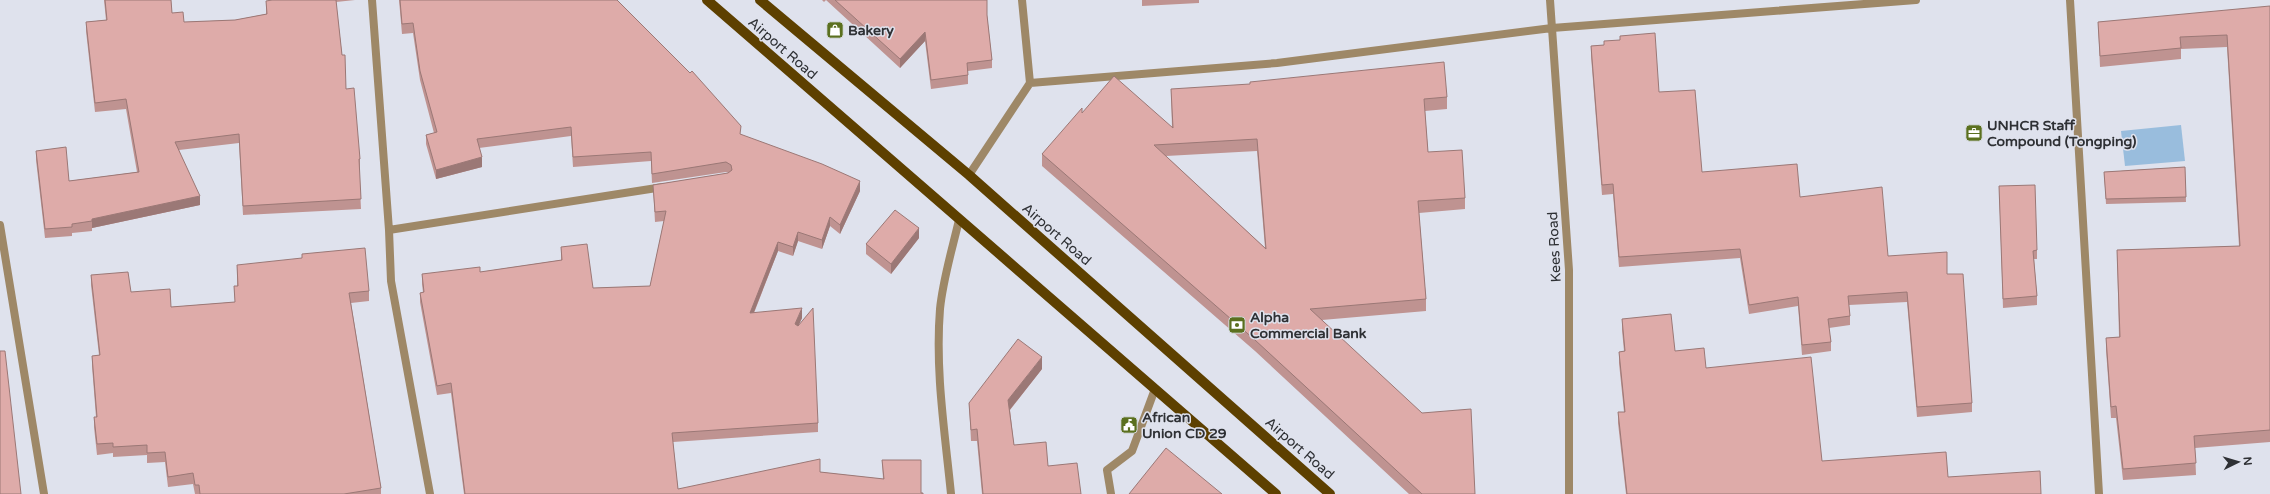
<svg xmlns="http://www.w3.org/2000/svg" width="2270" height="494" font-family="'Varela Round',sans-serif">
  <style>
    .water { fill: #99bddd }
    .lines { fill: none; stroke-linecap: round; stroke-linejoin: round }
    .minor { stroke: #9e8867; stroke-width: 8 }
    .primary { stroke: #5d4000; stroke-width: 10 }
    .wall { fill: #bf9391; fill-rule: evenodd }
    .shaded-wall { fill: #9b7876 }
    .building { fill: #deaba9; stroke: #9b7876; fill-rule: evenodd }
    .labels { text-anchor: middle; stroke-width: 3; stroke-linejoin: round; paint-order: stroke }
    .poi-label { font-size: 14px; font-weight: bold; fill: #2e3034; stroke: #dfe2ed; text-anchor: start }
    .street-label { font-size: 14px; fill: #2e3034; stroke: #dfe2ed }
  </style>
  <rect width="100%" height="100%" fill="#dfe2ed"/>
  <!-- water -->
  <path class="water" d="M2181,125L2185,161L2125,166L2121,131Z"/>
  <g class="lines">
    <!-- minor -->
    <path class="minor" d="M372,0L389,230L391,281L430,494
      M1550,0L1569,270V494
      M2070,0L2099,494
      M1030,83L1277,63L1552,28L1916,0
      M969,175L1030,83L1022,0
      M0,225L44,494
      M389,230L663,187
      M951,494C945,433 935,371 940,309C943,279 952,250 959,220
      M1111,494L1107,470L1132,451L1155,389"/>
    <!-- primary -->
    <path class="primary" d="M707,0L1276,494
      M760,0L969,175L1330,494"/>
  </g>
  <!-- wall -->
  <path class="wall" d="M104,0H171L172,13L184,22L235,20L266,14V1L272,0H355L336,2L346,89L360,159V168H359L361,209L243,215L239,143L179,150L200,205L92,228V231L72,233V236L45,238L36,160V151L69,181L137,172L126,109L95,112L86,31V22L106,20Z
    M399,0H617L741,135L860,191L840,234L830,226L822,249L798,241L793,256L778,251L754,313L802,318L799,324L818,423V432L673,442L678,489L820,472L883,479L882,460L923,494H464L451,393L437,395L420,302V293L423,292L422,284V274L480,272L561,260V247L593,288L650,286L664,221L655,222L653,185L729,173L726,172L652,183L651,161L573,167L571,136L479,148L482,167L436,179L426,144V135L434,133L420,80L413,33L402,34Z
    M822,0H987V15L992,60V68L968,71V84L931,89L925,41L900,68L826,0L824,2Z
    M1142,0H1199V3L1142,6Z
    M2270,9V442L2195,448L2196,475L2123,480L2116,418H2111L2106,350V338L2119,337L2117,250L2239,246L2227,47L2181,49V59L2100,67L2098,22Z
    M1604,41L1659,92L1702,172L1800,197L1888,256L1947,274L1972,403V412L1917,417L1907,302L1849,305L1850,316V325L1829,328L1831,342V351L1802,355L1798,306L1749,314L1740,258L1619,267L1613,194L1602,195L1591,56V46L1604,45Z
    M1171,89L1447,97V109L1425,111L1428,152L1465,198V209L1419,213L1426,299V311L1322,320L1475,494H1409L1255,351L1042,166V154L1082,113L1172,128ZM1257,151L1265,248L1166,156Z
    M2185,167L2186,202L2106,204L2104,172Z
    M1999,186L2037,250V259H2034L2037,296V305L2003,308Z
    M919,238L891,274L866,254V244Z
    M237,265L369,291V301L351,303L381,488V494H195L193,484L168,487L165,462L147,463V455L113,457V453L97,455L94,427V417H96L92,366V356L99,355L91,285V275L131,292L171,307L235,302L234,286H237Z
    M1622,319L1675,351L1706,368L1822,461L1948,477L2041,494H1626L1618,423V412H1624L1619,363V352L1624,351L1622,330Z
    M1042,369L1010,410L1014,445L1048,466L1081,494H982L977,441H971L969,403Z"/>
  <!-- shaded-wall -->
  <path class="shaded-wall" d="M925,32V41L900,68V59Z
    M482,157V167L436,179V170Z
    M860,181V191L840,234V225Z
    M200,196V205L92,228V219Z
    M830,217V226L822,249V240Z
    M919,228V238L891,274V264Z
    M798,232V241L793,256V247Z
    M778,242V251L750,322V313Z
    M802,308V318L795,334V324Z
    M1042,357V369L1008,412V400Z"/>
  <!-- building -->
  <path class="building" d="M105,0H171L172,13L183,12L184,22L235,20L267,14L266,1L272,0H336L342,55H345L346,89L354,88L360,159H359L361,199L243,206L239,134L175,142L200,196L92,219V221L72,224V227L45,229L36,151L66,147L69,181L139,172L126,99L95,103L86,22L107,20Z
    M400,0H617L690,73L692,71L741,126L740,134L822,164L860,181L840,225L830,217L822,240L798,232L793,247L778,242L750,313L802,308L795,324L798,326L813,308L818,423L672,433L678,489L820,459V472L884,479L882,460H921V493H923V494H465L451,383L437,386L420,293L424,292L422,274L480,267V272L562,260L561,247L587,244L593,288L650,286L666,211L655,212L653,185L728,173L732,170L731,165L726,162L652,174L651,152L573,157L571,127L477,139L482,157L436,170L426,135L437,132L420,71L413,23L402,24Z
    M835,0H987V15L992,60L967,63L968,75L931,80L925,32L900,59Z
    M2270,6V430L2194,436L2196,463L2123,469L2116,406L2111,407L2106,338L2120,337L2117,250L2240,246L2227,35L2180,37L2181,48L2100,56L2098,22Z
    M1655,33L1659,92L1695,90L1702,172L1797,164L1800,197L1882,187L1888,256L1947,252V274H1963L1972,403L1917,407L1907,292L1848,296L1850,316L1828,319L1831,342L1802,345L1798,297L1749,305L1740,249L1619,257L1613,184L1602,185L1591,46L1604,45V41L1620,40V36Z
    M1444,62L1447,97L1424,99L1428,152L1462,150L1465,198L1418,201L1426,299L1310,309L1422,413L1471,409L1475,494H1422L1255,340L1042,154L1082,108V113L1114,76L1173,128L1171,89L1250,84V82ZM1257,139L1266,249L1154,145Z
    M2185,167L2186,197L2106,199L2104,172Z
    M2035,185L2037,250L2033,251L2037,296L2003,299L1999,186Z
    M895,210L919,228L891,264L866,244Z
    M365,248L369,291L349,293L381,488L344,494H200L199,485H195L193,473L168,477L165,452L147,453V445L113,447V443L97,444L94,417H97L92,356L100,355L91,275L128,272L131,292L170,289L171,307L235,302L234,286H238L237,265L302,258V254Z
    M1671,314L1675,351L1704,348L1706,368L1811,357L1822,461L1946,452L1948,477L2040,471L2041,494H1627L1618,412H1625L1619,352L1625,351L1622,319Z
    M1018,339L1042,357L1008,400L1014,445L1046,442L1048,466L1077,463L1081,494H983L977,429L971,430L969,403Z
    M0,351H5L21,494H0Z
    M1166,448L1222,494H1129Z"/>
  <!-- icons -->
  <defs>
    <symbol id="shop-square" viewBox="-11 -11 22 22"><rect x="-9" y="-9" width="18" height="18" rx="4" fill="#5b701f" stroke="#dfe2ed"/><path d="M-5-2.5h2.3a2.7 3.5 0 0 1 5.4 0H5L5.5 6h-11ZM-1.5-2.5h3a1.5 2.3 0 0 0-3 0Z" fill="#fff"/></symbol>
    <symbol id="office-square" viewBox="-11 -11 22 22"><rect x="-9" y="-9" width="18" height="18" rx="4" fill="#5b701f" stroke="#dfe2ed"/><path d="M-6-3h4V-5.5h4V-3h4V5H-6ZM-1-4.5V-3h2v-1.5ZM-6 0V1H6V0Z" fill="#fff"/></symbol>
    <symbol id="bank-square" viewBox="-11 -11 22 22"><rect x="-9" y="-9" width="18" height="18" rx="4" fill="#5b701f" stroke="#dfe2ed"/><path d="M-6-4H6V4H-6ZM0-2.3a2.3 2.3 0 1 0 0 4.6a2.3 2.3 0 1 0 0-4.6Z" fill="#fff"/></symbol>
    <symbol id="civic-square" viewBox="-11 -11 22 22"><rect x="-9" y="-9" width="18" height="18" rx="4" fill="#5b701f" stroke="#dfe2ed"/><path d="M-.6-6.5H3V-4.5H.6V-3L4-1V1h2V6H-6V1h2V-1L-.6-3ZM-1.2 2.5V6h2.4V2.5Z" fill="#fff"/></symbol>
  </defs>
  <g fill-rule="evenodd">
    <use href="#shop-square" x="825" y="20" width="20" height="20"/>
    <use href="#office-square" x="1964" y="123" width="20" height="20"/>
    <use href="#bank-square" x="1227" y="315" width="20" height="20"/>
    <use href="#civic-square" x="1119" y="415" width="20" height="20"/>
  </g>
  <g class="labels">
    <!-- poi labels -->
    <g class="poi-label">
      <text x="848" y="35">Bakery</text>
      <text x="1987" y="130">UNHCR Staff<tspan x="1987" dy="16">Compound (Tongping)</tspan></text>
      <text x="1250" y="322">Alpha<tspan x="1250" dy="16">Commercial Bank</tspan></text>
      <text x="1142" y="422">African<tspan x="1142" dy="16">Union CD 29</tspan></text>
    </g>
    <!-- street labels -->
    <g class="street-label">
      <text transform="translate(783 48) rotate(41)" y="5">Airport Road</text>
      <text transform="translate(1057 234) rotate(41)" y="5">Airport Road</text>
      <text transform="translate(1554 247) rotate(-93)" y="5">Kees Road</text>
      <text transform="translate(1300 448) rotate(41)" y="5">Airport Road</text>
    </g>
  </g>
  <!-- north arrow -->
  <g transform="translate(2238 462) rotate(85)" stroke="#dfe2ed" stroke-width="3" paint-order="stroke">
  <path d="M0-3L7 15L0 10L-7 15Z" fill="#2e3034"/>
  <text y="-6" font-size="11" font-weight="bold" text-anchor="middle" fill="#2e3034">N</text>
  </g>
</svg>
